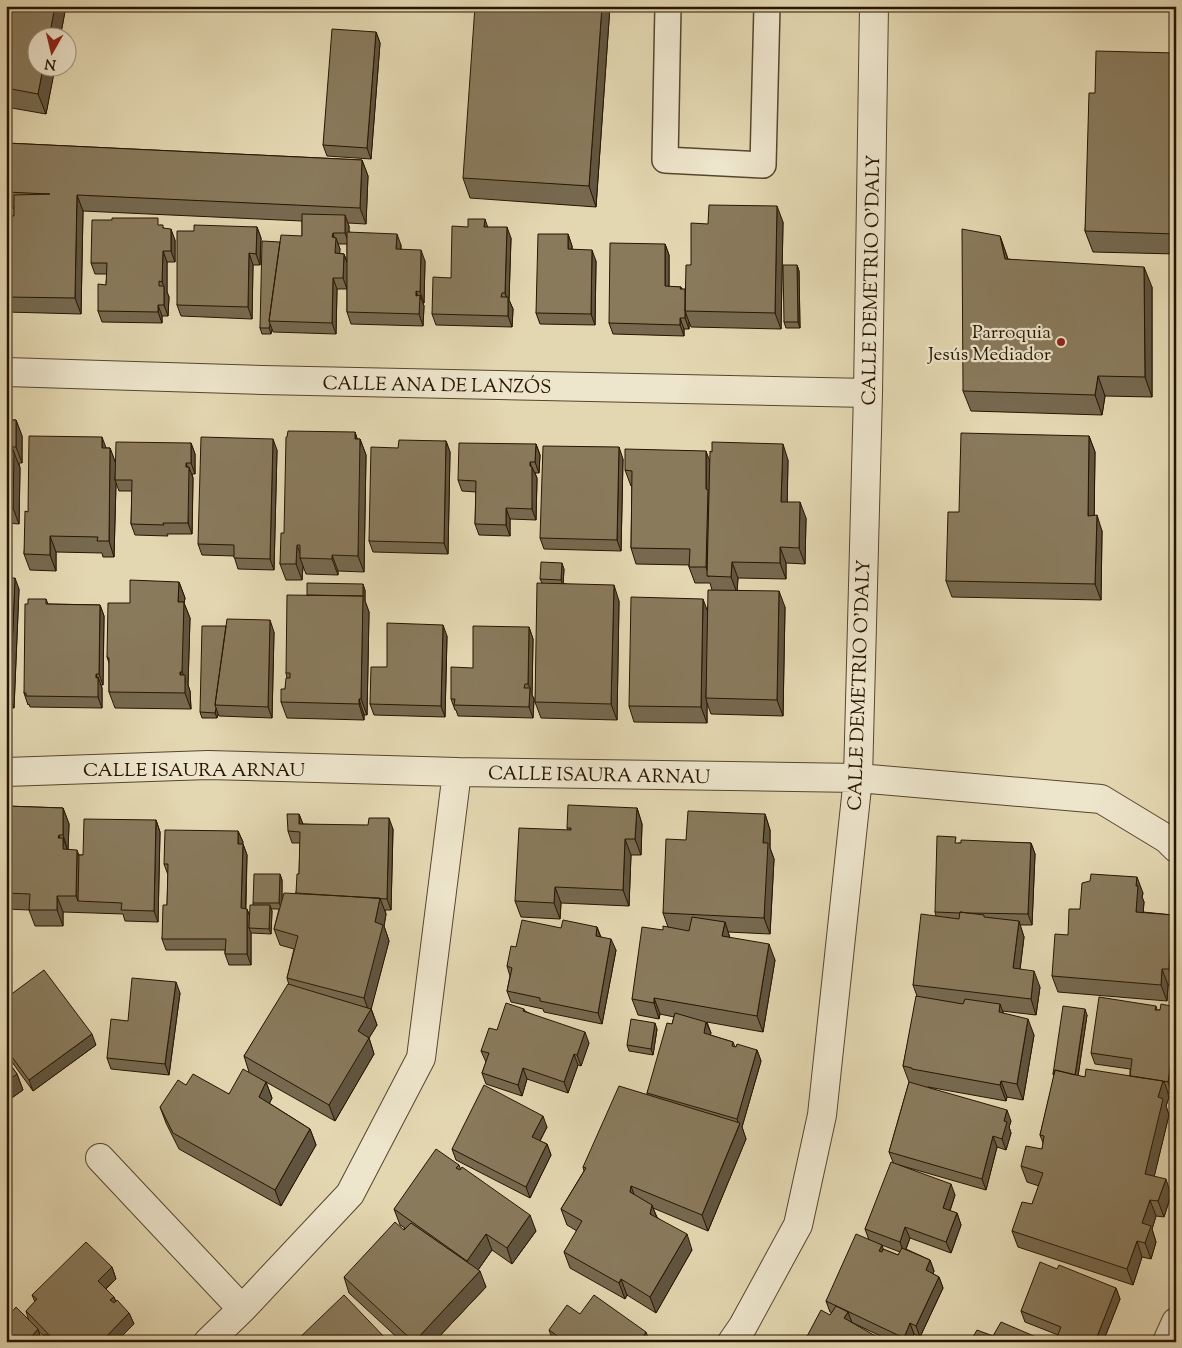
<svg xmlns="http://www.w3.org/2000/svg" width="1182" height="1348" font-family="'Sorts Mill Goudy',serif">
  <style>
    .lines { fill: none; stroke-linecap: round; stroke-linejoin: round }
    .service-casing { stroke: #56462c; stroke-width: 28 }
    .minor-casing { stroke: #56462c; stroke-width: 30 }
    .service { stroke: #ede5cc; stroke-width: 25 }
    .minor { stroke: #ede5cc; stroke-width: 28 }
    .wall { fill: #76694f; stroke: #271500; fill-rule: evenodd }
    .shaded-wall { fill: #605540; stroke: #271500 }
    .building { fill: #897a5c; stroke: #271500 }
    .poi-dot { fill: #8f2418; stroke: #ede5cc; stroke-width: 2 }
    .labels { text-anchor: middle; stroke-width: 4.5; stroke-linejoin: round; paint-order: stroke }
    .street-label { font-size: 19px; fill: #271500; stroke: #ede5cc }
    .poi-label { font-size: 19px; fill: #271500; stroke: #ede5cc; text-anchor: end }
  </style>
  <rect width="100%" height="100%" fill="#e3d7b1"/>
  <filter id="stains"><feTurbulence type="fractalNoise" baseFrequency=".004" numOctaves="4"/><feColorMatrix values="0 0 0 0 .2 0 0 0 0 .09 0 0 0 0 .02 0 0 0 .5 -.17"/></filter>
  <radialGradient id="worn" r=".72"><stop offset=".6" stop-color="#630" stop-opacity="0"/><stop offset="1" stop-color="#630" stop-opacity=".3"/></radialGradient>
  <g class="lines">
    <defs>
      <path id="service" d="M668,6L665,160L763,165L767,6"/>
      <path id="minor" d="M6,372L262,380L868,393
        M6,772L208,765L457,772L858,778L1101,799L1167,839L1176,848
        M100,1158L242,1309
        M208,1342L242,1309L350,1194L421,1058L457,772
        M732,1342L743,1326L798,1225L822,1115L858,778L868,393L874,6
        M1167,1342L1176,1322"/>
    </defs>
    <!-- service casing -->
    <use href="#service" class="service-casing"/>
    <!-- minor casing -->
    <use href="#minor" class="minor-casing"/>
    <!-- service -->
    <use href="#service" class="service"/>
    <!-- minor -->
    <use href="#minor" class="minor"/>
  </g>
  <!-- wall -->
  <path class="wall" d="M6,6H66L46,114L6,107Z
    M610,6L596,207L470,198L463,178Z
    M376,32L380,43L371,159L327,156L323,145Z
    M1176,53V254L1093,252L1085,231L1095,93Z
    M6,143L362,160L368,176L366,224L348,223L349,226V232L401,245V249L425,261L424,303H423L424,306L423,326L351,324L347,312V289H337L336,334L273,332L272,329L271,334H262L260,328L280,242L302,236V221L83,211L81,314L6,312V216H14V208H6ZM338,244H347V262L344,254L339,253L340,249Z
    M783,222L781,329L691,327L689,322V329H684V336L613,334L609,323L665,244L669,255V287H681L682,289L685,290L691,265L708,224Z
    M161,225L175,240V262H167V292L169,297L168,316H162V323L102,322L98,311L106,285L107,274H95L91,263Z
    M257,227L261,238L260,265H253L252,319L181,316L177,305L194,231Z
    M488,227L511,238L509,300L513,309L512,327L436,325L432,314L451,278Z
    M568,234L572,246V249L596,261L595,325L540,324L536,313Z
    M1000,236L1008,259L1152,287V397L1105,396L1102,415L971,411L963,391Z
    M797,265L799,271L800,328H786L784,322Z
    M6,420H16L22,436V463H19L20,468L19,524L6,523Z
    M355,432L357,439H360L366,455L364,572L338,571V575L306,574L303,566L302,580H286L280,564L284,533Z
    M1089,436L1095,452L1094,515L1102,531L1101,600L952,597L946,581L959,512Z
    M446,441L450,452L448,554L373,552L369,541L398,448Z
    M191,443L195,454V474H192L193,478L192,534H167L168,536L135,535L131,524L132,491H119L116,483L114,557H103L102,553L56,552V571L30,570L24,554L28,512L106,448H110L115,462Z
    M536,444L540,455L539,473H535L537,478L536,520L510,519V536L479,535L475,524L476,492L462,491L458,480Z
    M277,450L274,570L238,569L234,556L202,555L198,544Z
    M623,459L621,551L544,549L540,538Z
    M788,460L787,502L806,518L805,564L786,563V579L738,578L737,590L785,607L783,716L711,714L707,703V723L634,722L629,706L707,611L712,590L710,583H695L689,567V565L636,564L631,548L632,486H631L625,470L710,461Z
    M564,569L563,583L619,601L617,720L541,718L535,702L542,583L540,579Z
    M6,578L19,589L14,708H6Z
    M179,582L185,598L184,603L190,618L188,685L190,691L191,709L115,708L109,692V663L107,657L130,603Z
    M365,590V601L369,612L367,715H364V720L287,718L281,702L285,689L287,678L286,673L307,595Z
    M46,599L48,604L100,605L104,616L103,685H101L102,688V708L30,707L29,704L28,705L24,693Z
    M529,627L533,639L532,695L534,699L533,718L458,716L456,710H455L451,699L473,668Z
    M274,632L272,718L219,716L218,714L217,718H202L200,712Z
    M447,636L445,717L374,715L370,704L387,667Z
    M6,806L63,808L69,824L68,850L79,855H83L156,820L160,832L158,922L125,921L123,914L63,912V926H35L29,910L6,909Z
    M637,808L642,824L641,855H631L629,906L561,903L560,919L521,917L515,901L568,830L567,828Z
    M299,814L303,824L393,829L391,910H385L386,914L384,926L389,941L371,1008L377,1025L369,1038L374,1054L335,1121L266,1082L272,1098L269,1103L310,1129L316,1145L281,1206L179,1149L166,1123L160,1107L186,1085L229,1094L249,1072L244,1056L289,985L287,978L294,949L280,945L274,929L279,909H271L272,911L271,934L251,933V965H229L225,954V950H166L162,939L167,905L168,875L164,864L238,831L243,842L242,844H243L247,855L246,908L250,915L253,905V903L280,874L282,880V900L296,893L299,874L300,843H292L288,831Z
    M765,814L770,830V848L774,859L770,934L728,932L730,938L775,960L763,1032L707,1022L711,1033L710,1035L733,1042L735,1047L757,1050L761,1061L742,1127L746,1139L708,1231L653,1208L657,1217L692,1250L656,1313L627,1295L625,1299L570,1268L564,1252L577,1231L567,1225L561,1209L584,1171L583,1167L647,1095V1093L672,1024L674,1017L660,1014L659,1019L638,1015L632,999L663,930L668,927L663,913L686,840Z
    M958,843H1031L1035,854L1032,925H1020L1024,937L1020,970L1040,987L1036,1015L1002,1011L1003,1013L1034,1035L1023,1100L1007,1097L1006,1101L928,1087L1011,1121L1009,1127L1011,1133L1006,1150L997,1147L986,1190L899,1165L955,1195L950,1211L957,1213L961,1225L951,1253L910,1238L906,1249L930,1260L934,1271L933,1274L939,1277L943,1288L920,1337L914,1334L911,1342H893L851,1322L830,1315L832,1313L830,1312L826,1301L869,1240L865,1229L893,1162L889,1152L909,1082L903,1066L917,996L913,985L936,916L935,912ZM879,1244L900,1252L898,1255L883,1249Z
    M1143,893L1142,897L1144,902L1143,912L1173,915L1176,922V973L1175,985H1168L1167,1001L1058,992L1052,976L1068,935L1080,909Z
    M597,927L601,937L616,950L602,1024L544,1012L543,1009L511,1002L507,991L510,976L507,966L516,947L561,928Z
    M180,993L169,1075L111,1069L107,1058L128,1021Z
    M6,998L96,1045L33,1091L9,1058L7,1060L17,1074L23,1090L6,1102Z
    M1156,1006L1157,1010H1160L1176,1007V1068L1172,1093H1168V1094L1169,1097L1166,1106L1169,1115L1154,1176L1171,1195L1164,1217L1156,1216L1152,1229L1156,1242L1151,1259L1142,1257L1133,1285L1018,1247L1012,1231L1032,1204L1039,1186L1027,1182L1021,1166L1042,1149L1043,1143L1040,1135L1054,1077L1053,1074L1087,1015L1078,1076L1085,1077L1130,1076V1069L1095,1064L1091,1053Z
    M524,1009L525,1011L589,1043L581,1066L578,1065L568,1093L527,1079L522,1096L486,1084L482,1073L486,1062L481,1051L497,1030Z
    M657,1029L653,1055L629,1051L627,1045Z
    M547,1127L540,1141L547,1144L551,1155L530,1198L456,1160L452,1149Z
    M459,1165L461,1170L536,1231L512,1264L492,1250L478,1270L486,1287L434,1342H402L349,1293L344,1277L405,1228L400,1225L394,1209Z
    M112,1267L116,1279L106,1289L114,1297L116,1302L129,1313L134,1324L116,1342H6L10,1314L29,1321L26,1311L35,1302L32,1295ZM38,1331L44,1336L41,1339Z
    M1057,1269L1116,1288L1120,1299L1103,1342H1055L1058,1335L1025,1322L1021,1311Z
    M580,1314L650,1342H554L553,1341L549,1330Z"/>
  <!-- shaded-wall -->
  <path class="shaded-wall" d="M55,6H66L60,38H49Z
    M602,6H610L596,207L589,186Z
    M376,32L380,43L371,159L367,148Z
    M43,68H55L46,114L38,94Z
    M362,160L368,176L366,224L360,208Z
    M77,195L83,211L81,314L75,298Z
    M777,206L783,222L781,329L775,313Z
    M345,215L349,226V244L345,233Z
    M485,219L489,231L484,227Z
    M257,227L261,238L260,265L256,254Z
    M507,227L511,238L509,300L513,309L512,327L508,316V302L505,293Z
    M171,229L175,240V262L171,251Z
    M333,233L335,240L336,238L340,249L339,264L335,253L332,237Z
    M397,234L401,245L400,260L396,249Z
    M568,234L572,246V260L568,249Z
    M1000,236L1007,256L1012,279L1005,259Z
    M665,244L669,255V298L665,286Z
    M421,250L425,261L424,303L420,292Z
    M592,250L596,261L595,325L591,314Z
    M163,251L167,262V292L169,297L168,316L164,305V287L162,282Z
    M249,253L253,265L252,319L248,307Z
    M344,254L348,265L347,289L343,278Z
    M797,265L799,271L800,328L798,322Z
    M1144,267L1152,287V397L1145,377Z
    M333,278L337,289L336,334L332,323Z
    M416,291L420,300V295L424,306L423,326L419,314Z
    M158,305L162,316V323L158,312Z
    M685,311L689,322V329L685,318Z
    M680,318L684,329V336L680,325Z
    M270,324L272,329L271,334L269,328Z
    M1098,376L1105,396L1102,415L1095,395Z
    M16,420L22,436V463L16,447Z
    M355,432L360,447V439L366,455L364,572L358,556Z
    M1089,436L1095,452L1094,532L1088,516Z
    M102,437L108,453L102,448Z
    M273,439L277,450L274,570L270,559Z
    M446,441L450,452L448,554L444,543Z
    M191,443L195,454V474L191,463Z
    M536,444L540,455L539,473L535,462Z
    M783,444L788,460L787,518L781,502Z
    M12,447L20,468L19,524L13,508Z
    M619,447L623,459L621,551L617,540Z
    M110,448L116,464L115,480L116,483L114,557L109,541Z
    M706,451L712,467L709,577L706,567Z
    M530,462L532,469V467L537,478L536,520L532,509Z
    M186,463L189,471V467L193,478L192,534L188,523Z
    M800,502L806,518L805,564L799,548Z
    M506,508L510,519V536L506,525Z
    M1097,515L1102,531L1101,600L1095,584Z
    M50,536L56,552V571L50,555Z
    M297,545L302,558H300L303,566L302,580L296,564Z
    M780,547L786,563V579L780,563Z
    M332,555L338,571V575L332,559Z
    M732,562L738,578L737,593L731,577Z
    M562,563L564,569L563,586L561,580Z
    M15,578L19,589L14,708L10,697Z
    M179,582L185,598L184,603L190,618L188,685L190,691L191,709L185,693L180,675V672L185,683V678L182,672L178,602Z
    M363,584L365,590V601L369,612L367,715L361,699Z
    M614,585L619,601L617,720L611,704Z
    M779,591L785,607L783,716L777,700Z
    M703,599L709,615L706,698L707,703V723L701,707Z
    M100,605L104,616L103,685L99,674Z
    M270,620L274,632L272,718L268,707Z
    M443,625L447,636L445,717L441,706Z
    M529,627L533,639L532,695L534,699L533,718L529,707L530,688L528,684Z
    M96,674L98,680V677L102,688V708L98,697L96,678Z
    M359,699L364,715V720L359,704Z
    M216,708L218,714L217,718L215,713Z
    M63,808L69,824L68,851L63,835Z
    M637,808L642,824L641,855L635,839Z
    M299,814L303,825L299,824Z
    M765,814L770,830V848L774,859L770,934L764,918L763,843Z
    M389,818L393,829L391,910L387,899Z
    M156,820L160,832L158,922L154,911Z
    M238,831L243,842L242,855L238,844Z
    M59,835L63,846V838L69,854L68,865L58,838Z
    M625,839L631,855L629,906L623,890Z
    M1031,843L1035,854L1032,925L1028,914Z
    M243,844L247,855L245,919L241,908Z
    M77,850L83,866L78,901L76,896Z
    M280,874L282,880V909L279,903Z
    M1137,877L1143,893L1142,897L1144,902L1142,928L1136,912V886Z
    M555,887L561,903L560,919L554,903Z
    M57,896L63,912V926L57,910Z
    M380,898L386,914L384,926L389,941L371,1010V1009L377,1025L369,1038L374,1054L335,1121L329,1105L358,1031L369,1012L364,998L375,922Z
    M270,905L272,911L271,934L269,929Z
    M247,909L251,920L249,928L251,933V965L247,954Z
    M1173,915L1176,922V973L1175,985L1169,969Z
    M1019,921L1024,937L1018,984L1013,968Z
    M725,922L730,938L722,936Z
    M597,927L601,938L596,936Z
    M611,939L616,950L602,1024L598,1013Z
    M769,944L775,960L763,1032L757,1016Z
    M1162,969L1168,985L1167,1001L1161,985Z
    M1034,971L1040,987L1036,1015L1031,999Z
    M176,982L180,993L169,1075L165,1064Z
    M654,998L660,1014L659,1019L654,1003Z
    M1000,1004L1006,1020L999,1012Z
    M1085,1009L1087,1015L1077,1083L1075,1077Z
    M1028,1019L1034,1035L1023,1100L1017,1084Z
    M706,1022L711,1033L708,1044L704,1033Z
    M655,1023L657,1029L653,1055L651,1049Z
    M1176,1030V1068L1172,1093L1168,1082Z
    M585,1032L589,1043L581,1066L577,1055Z
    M92,1034L96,1045L33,1091L29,1080Z
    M757,1050L761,1061L742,1127L746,1139L708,1231L702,1215L739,1126L737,1119Z
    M6,1051L9,1058L6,1060Z
    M574,1054L578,1065L568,1093L564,1082Z
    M523,1068L527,1079L522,1096L518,1085Z
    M17,1074L23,1090L6,1102V1082Z
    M1001,1081L1007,1097L1006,1101L1000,1085Z
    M1163,1081H1164L1168,1093V1094L1169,1097L1166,1106L1169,1115L1151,1190L1145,1174L1158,1097Z
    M266,1082L272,1098L265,1113L259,1097Z
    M1007,1110L1011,1121L1009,1127L1011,1133L1006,1150L1002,1139L1004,1121Z
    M543,1116L547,1127L536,1148L532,1137Z
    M310,1129L316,1145L281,1206L275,1190Z
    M993,1136L997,1147L986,1190L982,1179Z
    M547,1144L551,1155L530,1198L526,1187Z
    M1166,1179L1171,1195L1164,1217L1158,1201Z
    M951,1184L955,1195L947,1219L943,1208Z
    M631,1186L637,1202L630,1192Z
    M1150,1200L1156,1216L1152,1229L1156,1242L1151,1259L1145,1243L1142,1223Z
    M652,1205L658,1221L650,1214Z
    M957,1213L961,1225L951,1253L946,1242Z
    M530,1215L536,1231L512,1264L507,1248Z
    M905,1227L910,1238L904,1254L900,1242Z
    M486,1234L492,1250L473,1277L467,1261Z
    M687,1234L692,1250L656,1313L650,1297Z
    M1137,1241L1142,1257L1133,1285L1127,1269Z
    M882,1245L886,1257L879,1251Z
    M930,1260L934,1271L930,1281L926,1270Z
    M112,1267L116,1279L102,1292L98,1281Z
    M480,1271L486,1287L434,1342H414Z
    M939,1277L943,1288L920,1337L916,1326Z
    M621,1279L627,1295L625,1299L619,1283Z
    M1116,1288L1120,1299L1103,1342H1095Z
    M114,1297L118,1308L110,1300Z
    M848,1312L854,1328L844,1318Z
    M129,1313L134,1324L116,1342H101Z
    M910,1323L914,1334L911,1342H905L904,1338Z
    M38,1329L42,1342H34L32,1336Z
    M646,1332L650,1342H640Z"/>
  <!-- building -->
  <path class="building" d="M6,6H55L49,38H38V68H43L38,94L6,88Z
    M475,6H602L589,186L463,178Z
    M332,29L376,32L367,148L323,145Z
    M1096,51L1176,53V234L1085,231L1089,93H1095Z
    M6,143L362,160L360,208L77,195L75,298L6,297V216H14V195L50,194L6,192Z
    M709,205L777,206L775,313L685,311L686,265H691V223L708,224Z
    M302,214L345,215V233H333L332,237L336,238L335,253L344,254L343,278H333L332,323L269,321L281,235L302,236Z
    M112,218H158V225H163V228L171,229V251H163L162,282L159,281V286H164V305H158V312L98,311V284L106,285L107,263H91L92,220H112Z
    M468,219H485L484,227H507L505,293H502L501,297H508V316L432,314L433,277L451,278L452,226L468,227Z
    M194,225L257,227L256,254L249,253L248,307L177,305V231H194Z
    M962,229L1000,236L1005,259L1144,267L1145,377L1098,376L1095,395L963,391Z
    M347,232L397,234L396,249L421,250L420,292L416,291V296L420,295L419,314L347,312Z
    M538,234H568V249L592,250L591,314L536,313Z
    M262,241L280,242L269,321L270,324L269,328H260Z
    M610,243L665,244V286L681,287L680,289H685V318H680V325L609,323Z
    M783,265H797L798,322H784Z
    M6,420H16V447H12V451L14,452L13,508H6Z
    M288,431L355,432V439H360L358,556L332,555V559L300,558V545H297L296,564H280L281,533H284L286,437H287Z
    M961,433L1089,436L1088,516L1097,515L1095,584L946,581L948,512H959Z
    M29,436L102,437V448H110L109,541H97L98,537L50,536V555L24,554L25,511L28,512Z
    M201,437L273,439L270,559L234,558V545L198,544Z
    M399,440L446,441L444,543L369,541L371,447L398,448Z
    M116,442L191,443V463H186V467H189L188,523H163L164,525L131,524L132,480H115Z
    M712,442L783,444L781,502H800L799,548L780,547V563L732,562L731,577L707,576L710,451L712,452Z
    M459,443L536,444L535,462H530V466L532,467V509L506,508V525L475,524L476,481L458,480Z
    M543,446L619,447L617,540L540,538Z
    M625,449L706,451V489L708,490L706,567H689L690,549L631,548L632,471L625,470Z
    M541,562L562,563L561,580L540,579Z
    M6,578H15L10,697H6Z
    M130,580L179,582L178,602H184L182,672H180V675H185V693L109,692V658L107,657L108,603H130Z
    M307,583L363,584V596L307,595Z
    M537,583L614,585L611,704L535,702Z
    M708,590L779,591L777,700L706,698Z
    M287,595L363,596L361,699H359V704L281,702V689H285L286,678H290V673H286Z
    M631,597L703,599L701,707L629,706Z
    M28,599H46V604L100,605L99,674H96V678L98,677V697L26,696V693H24L25,604H28Z
    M227,619L270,620L268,707L215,705Z
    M387,623L443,625L441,706L370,704L371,667H387Z
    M202,626H226L215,705L216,708L215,713L200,712Z
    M473,626L529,627L528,684H525L524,688H530L529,707L454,705L455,699H451V667L473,668Z
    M568,805L637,808L635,839H625L623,890L555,887L554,903L515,901L519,828L571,830V828H567Z
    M6,806L63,808V835H59L58,838H63V849L77,850L76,896H57V910H29L30,894L6,893Z
    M688,811L765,814L763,843H768L764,918L663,913L666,839L686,840Z
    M287,814H299V824L368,825L369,818H389L387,899L296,893L297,874H299L300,832L288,831Z
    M84,819L156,820L154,911L121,910L122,903L78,901L79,855H83Z
    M165,830L238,831V844H243L241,908L247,909V954H225L226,939H162L163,905H167L168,864H164Z
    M937,836L956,837L955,843H961V840L1031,843L1028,914L968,913L960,912V913L935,912Z
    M254,874H280L279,903H253Z
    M1091,874L1137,877L1136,886H1138L1136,912L1173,915L1169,969H1162L1161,985L1052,976L1055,934L1068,935L1069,909H1080L1082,883L1090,881Z
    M284,893L380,898L375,922L383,925L364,998L287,978L298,936L274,929Z
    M250,905H270L269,929L249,928Z
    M960,912L984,915V917L1019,921L1013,968L1034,971L1031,999L913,985L921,914L959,919Z
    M692,917L725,922L722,936L769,944L757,1016L654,998V1003L632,999L642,927L663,930V926L689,931Z
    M522,920L561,928L563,920L597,927L596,936L611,939L598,1013L540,1001V998L507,991L512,968L507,966L511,946L516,947Z
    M44,970L92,1034L29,1080L6,1049V998Z
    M132,978L176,982L165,1064L107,1058L111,1019L128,1021Z
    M288,984L371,1009L358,1031L369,1038L329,1105L244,1056Z
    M916,996L963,1004L965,999L1000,1004L999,1012L1028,1019L1017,1084L1001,1081L1000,1085L912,1069V1068L903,1066Z
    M1099,997L1156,1006L1155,1010H1160L1161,1004L1176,1007V1030L1168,1082L1164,1081V1083L1163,1081L1130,1076L1132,1059L1091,1053Z
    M506,1003L524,1009L523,1011L585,1032L577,1055L574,1054L564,1082L523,1068L518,1085L482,1073L489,1053L481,1051L489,1028L497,1030Z
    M1063,1006L1085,1009L1075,1075L1055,1070L1054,1074H1053Z
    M675,1013L706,1022L704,1033L733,1042L732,1046L736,1047L737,1044L757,1050L737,1119L647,1093L667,1023L672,1024Z
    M631,1019L655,1023L651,1049L627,1045Z
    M6,1059L17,1074L6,1082Z
    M243,1069L266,1082L259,1097L310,1129L275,1190L173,1133L160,1107L178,1080L186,1085L193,1074L229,1094Z
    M1086,1069L1163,1081L1158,1097L1163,1099L1145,1174L1166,1179L1158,1201L1150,1200L1142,1223L1151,1226L1145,1243L1137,1241L1127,1269L1012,1231L1022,1202L1032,1204L1043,1173L1021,1166L1026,1146L1042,1149L1044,1136L1040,1135L1055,1070L1085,1077Z
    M909,1082L1007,1110L1004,1121L1007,1122L1002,1139L993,1136L982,1179L889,1152Z
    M484,1085L543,1116L532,1137L547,1144L526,1187L452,1149Z
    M619,1086L740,1123L702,1215L631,1186L630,1192L652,1205L650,1214L687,1234L650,1297L621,1279L619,1283L564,1252L582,1221L561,1209L586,1168L583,1167Z
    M436,1149L459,1165L456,1168L460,1170L462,1167L530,1215L507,1248L486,1234L467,1261L394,1209Z
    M891,1162L951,1184L943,1208L957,1213L946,1242L905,1227L900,1242L865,1229Z
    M395,1222L404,1230L411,1223L480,1271L414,1342L344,1277Z
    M856,1234L882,1245L879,1251L882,1252L883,1249L898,1255L902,1248L930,1260L926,1270L939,1277L916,1326L910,1323L904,1338L826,1301Z
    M86,1242L112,1267L98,1281L114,1297L110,1300L114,1303L117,1300L129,1313L101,1342H56L26,1311L37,1299L32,1295Z
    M1040,1262L1057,1269L1059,1265L1116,1288L1095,1342H1055L1061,1327L1021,1311Z
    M344,1295L389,1342H295Z
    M594,1295L646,1332L640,1342H566L549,1330L567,1305L580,1314Z
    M836,1306L848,1312L844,1318L886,1342H804L821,1310L830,1315Z
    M16,1307L38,1329L32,1336L37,1342H6V1310L10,1314Z
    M1001,1322L1048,1342H970L977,1330L993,1336Z
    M46,1334L54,1342H38Z"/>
  <!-- markers -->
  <circle class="poi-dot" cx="1061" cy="342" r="5"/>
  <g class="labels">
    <!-- street labels -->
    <g class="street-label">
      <text transform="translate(870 280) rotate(-89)" y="7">CALLE DEMETRIO O'DALY</text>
      <text transform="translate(437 384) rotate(1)" y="7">CALLE ANA DE LANZÓS</text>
      <text transform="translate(858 685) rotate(-88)" y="7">CALLE DEMETRIO O'DALY</text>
      <text x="194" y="776">CALLE ISAURA ARNAU</text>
      <text transform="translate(599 774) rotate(1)" y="7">CALLE ISAURA ARNAU</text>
    </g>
    <!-- poi labels -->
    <g class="poi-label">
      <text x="1051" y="338">Parroquia<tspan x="1051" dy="22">Jesús Mediador</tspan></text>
    </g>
  </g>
  <!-- margin -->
  <rect width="1182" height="1348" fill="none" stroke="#e3d7b1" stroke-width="25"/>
  <rect x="8" y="8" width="1167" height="1333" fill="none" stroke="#271500" stroke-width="2.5"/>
  <rect x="12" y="12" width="1157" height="1323" fill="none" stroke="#271500"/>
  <!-- north arrow -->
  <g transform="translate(52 52) rotate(188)"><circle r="24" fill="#ede5cc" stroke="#9e927a"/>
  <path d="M0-4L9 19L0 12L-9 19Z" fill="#8f2418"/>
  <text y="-8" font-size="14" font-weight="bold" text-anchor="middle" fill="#271500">N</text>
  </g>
  <rect width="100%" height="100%" filter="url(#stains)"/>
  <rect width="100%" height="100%" fill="url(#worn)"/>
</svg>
